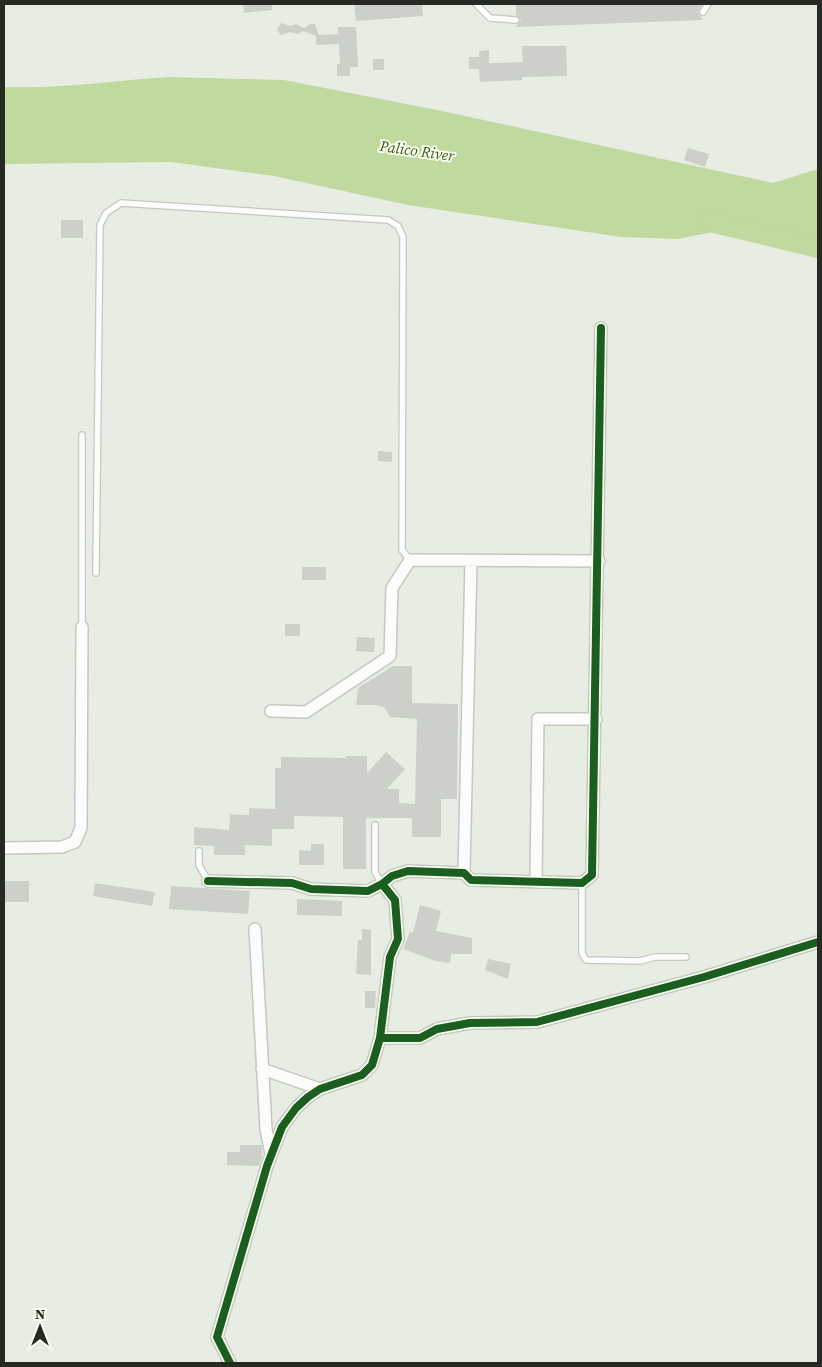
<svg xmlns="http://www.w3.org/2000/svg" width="822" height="1367" font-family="'Source Serif 4',serif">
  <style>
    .water { fill: #bfd99e }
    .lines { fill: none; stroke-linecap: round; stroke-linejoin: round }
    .river { stroke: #bfd99e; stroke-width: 20 }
    .building { fill: #cdd0c9 }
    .lane-casing { stroke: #c4c8c0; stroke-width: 8 }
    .street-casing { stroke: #c4c8c0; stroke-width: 14 }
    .lane { stroke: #fcfcfb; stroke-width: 5.5 }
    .street { stroke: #fcfcfb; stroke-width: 11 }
    .cycleway-casing { stroke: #f5feec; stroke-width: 11 }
    .cycleway { stroke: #1b5e20; stroke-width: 8 }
    .labels { text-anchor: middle; stroke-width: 4; stroke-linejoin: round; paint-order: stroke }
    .water-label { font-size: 15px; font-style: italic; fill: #3f561e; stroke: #f5feec }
  </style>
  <rect width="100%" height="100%" fill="#e8ede3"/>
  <!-- water -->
  <path class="water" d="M167,77L284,80L447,112L773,183L818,169V256L798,235L747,225L678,239L621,237L408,205L274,176L171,162L4,164V87C58,89 113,81 167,77Z"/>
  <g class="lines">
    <!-- river -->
    <path class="river" d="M706,221L818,248"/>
  </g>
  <!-- building -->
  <path class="building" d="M243,4H272V10L244,13Z
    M354,4H422L423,16L356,21Z
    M516,4H703L698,12L703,20L516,27L521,20L516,15Z
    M281,23L290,26L296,24L304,28L310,24H315L319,35L338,34V27H356L358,67H350V76H337V64H340L339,44L316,45V36L303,31L298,34L290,32L281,35L277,30Z
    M522,46H566L567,76L522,77V80L480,82L479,69H469V57H479V51L489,50V63L523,62Z
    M373,59H384V70H373Z
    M688,148L709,154L705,167L684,160Z
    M61,220H83V238H61Z
    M378,451L392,452V462L378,461Z
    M302,567H326V580H302Z
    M285,624H300V636H285Z
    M357,637L375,638L374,652L356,651Z
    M393,666H412V703L458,704L457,799H441V837H412V818H366V869H343V817L294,816V829H272V846L245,845V855H214V846L194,845V827L229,830L230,814L249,815V808L275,809V768H281V757L346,758V756H367V773L386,752L405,769L387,789H399V803L415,804L417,719L390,717L384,707L375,705H356L358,688Z
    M311,844H324V865H299V850L311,851Z
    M4,881H29V902H4Z
    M95,883L155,892L152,906L93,896Z
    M171,886L250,891L248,914L169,909Z
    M297,899L342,901V916L297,915Z
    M420,905L441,911L436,931L472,938V954H451L450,963L436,961L403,949L410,932L413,933Z
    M362,929L371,930V975L356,974L358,940H362Z
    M488,959L511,964L508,979L485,970Z
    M365,991H376L375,1008H365Z
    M240,1145H262V1158L259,1166L227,1165V1152H240Z"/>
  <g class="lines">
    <defs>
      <path id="lane" d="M476,4L490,18L516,20
        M703,12L708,4
        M96,573L100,225L106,213L121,203L388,220L398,226L403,237L402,550L410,560
        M82,627V435
        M375,825V872L382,884
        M199,851V865L208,881
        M582,883V953L586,960L640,961L655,957H686"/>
      <path id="street" d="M271,711L306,712L390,656L392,588L410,560L599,561
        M4,848L62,847L75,842L81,828L82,627
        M464,873L471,561
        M208,881L292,883L311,889L368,891L382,884L392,876L408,871L464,873L471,880L582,883L592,875L601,328
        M536,882L538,719H596
        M255,929L266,1129L271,1154
        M380,1038H420L437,1029L470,1023L537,1022L704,977L818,942
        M262,1069L320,1089
        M230,1363L217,1337L267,1166L282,1127L296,1108L308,1097L320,1089L362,1075L372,1065L380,1038L390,957L398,939L395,900L382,884"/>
    </defs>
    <!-- lane casing -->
    <use href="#lane" class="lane-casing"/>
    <!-- street casing -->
    <use href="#street" class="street-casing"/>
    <!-- lane -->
    <use href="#lane" class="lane"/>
    <!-- street -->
    <use href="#street" class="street"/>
    <defs>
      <path id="cycleway" d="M208,881L292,883L311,889L368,891L382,884L392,876L408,871L464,873L471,880L582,883L592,875L601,328
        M380,1038H420L437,1029L470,1023L537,1022L704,977L818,942
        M230,1363L217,1337L267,1166L282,1127L296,1108L308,1097L320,1089L362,1075L372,1065L380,1038L390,957L398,939L395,900L382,884"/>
    </defs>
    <!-- cycleway casing -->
    <use href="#cycleway" class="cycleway-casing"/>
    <!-- cycleway -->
    <use href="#cycleway" class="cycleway"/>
  </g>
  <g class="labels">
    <!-- water labels -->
    <g class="water-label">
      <text transform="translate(417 151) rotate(8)" y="5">Palico River</text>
    </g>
  </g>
  <!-- border -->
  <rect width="822" height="1367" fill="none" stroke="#272a23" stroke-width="10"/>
  <!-- north arrow -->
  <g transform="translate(40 1327)" stroke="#f5feec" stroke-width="4" paint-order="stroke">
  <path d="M0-4L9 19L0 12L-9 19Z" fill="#272a23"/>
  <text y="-8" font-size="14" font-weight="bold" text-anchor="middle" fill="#272a23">N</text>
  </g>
</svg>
